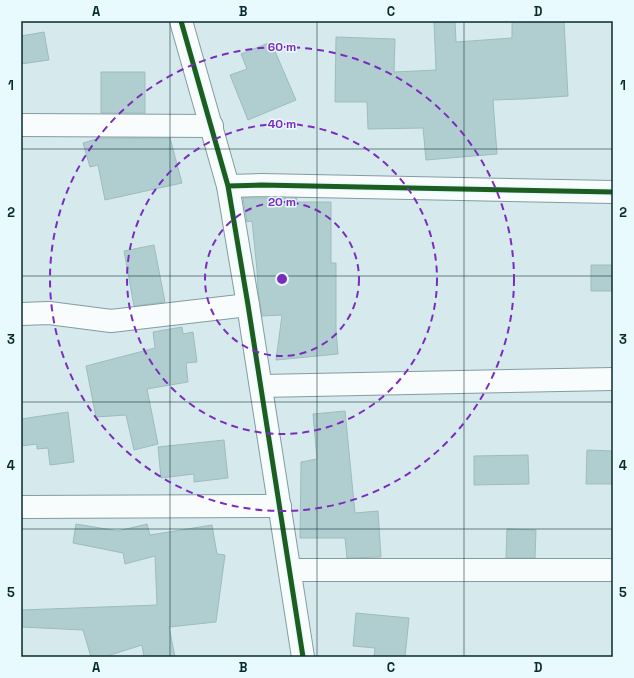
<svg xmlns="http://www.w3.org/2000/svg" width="634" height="678" font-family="'Space Grotesk',sans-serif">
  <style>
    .building { fill: #b0cecf; stroke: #9dbcbd }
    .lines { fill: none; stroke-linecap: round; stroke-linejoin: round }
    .street-casing { stroke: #829ca0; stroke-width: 24 }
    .secondary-casing { stroke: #829ca0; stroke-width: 24 }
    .street { stroke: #f9fcfc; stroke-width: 22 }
    .secondary { stroke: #f9fcfc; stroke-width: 22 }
    .cycleway-casing { stroke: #e8fafe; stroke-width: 8 }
    .cycleway { stroke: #1b5e20; stroke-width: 5 }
    .grid { fill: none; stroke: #072a30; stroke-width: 1; stroke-opacity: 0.55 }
    .ring { fill: none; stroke: #7b2cbf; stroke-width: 2; stroke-dasharray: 7 5 }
    .centre { fill: #7b2cbf; stroke: #e8fafe; stroke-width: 2 }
    .ring-label { font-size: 12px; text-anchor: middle; font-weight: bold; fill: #7b2cbf; stroke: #e8fafe; stroke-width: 3; stroke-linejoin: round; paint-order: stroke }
    .neatline { fill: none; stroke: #072a30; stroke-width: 1.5 }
    .grid-label { font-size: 13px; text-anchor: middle; font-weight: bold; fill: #072a30 }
  </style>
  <rect width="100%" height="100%" fill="#d6eaee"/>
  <!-- building -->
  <path class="building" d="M434,21H455L456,42L512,38V21H564L568,96L524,99L493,100L497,154L426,160L423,128L368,129L367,102H335L336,37L395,39L394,72L436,70Z
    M44,32L49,60L21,64V36Z
    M271,42L296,100L248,120L230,75L247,69L241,54Z
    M101,72H145V113H101Z
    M100,138H170L182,183L105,200L98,165L90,167L83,143Z
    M243,198H297L296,202H331V263H336V330L338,354L276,360L282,315L262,316L258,290L257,270L252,221L247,222Z
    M154,245L165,302L134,306L124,251Z
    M591,265H613V291H591Z
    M182,327L183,334L193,332L197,362L186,363L188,382L147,389L158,444L134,450L126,415L96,417L86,366L155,348L153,332Z
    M345,411L355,513L378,511L381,557L347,558L345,538H300L301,462L317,459L313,414Z
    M68,412L74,462L50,465L48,448L37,449V444L21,446V419Z
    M224,440L228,478L194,482V474L161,478L158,447Z
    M587,450L613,451V484H586Z
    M528,455L529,484L474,485V456Z
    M76,524L118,531L147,524L150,535L212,525L217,554L225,555L216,622L169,627L175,657H144L142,645L104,657H91L83,630L21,627V610L157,605L155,556L125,564L123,553L73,543Z
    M507,529L536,530L535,558H506Z
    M356,613L409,618L405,657H374L375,648L353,646Z"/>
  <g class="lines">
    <defs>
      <path id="street" d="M21,125L212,126
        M228,186L261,185L613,192
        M21,314L49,313L111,321L248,305
        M261,386L613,379
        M21,507L280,506
        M290,570H613"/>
      <path id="secondary" d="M181,21L228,186L248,305L303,657"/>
    </defs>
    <!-- street casing -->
    <use href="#street" class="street-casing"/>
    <!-- secondary casing -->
    <use href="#secondary" class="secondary-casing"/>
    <!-- street -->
    <use href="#street" class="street"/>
    <!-- secondary -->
    <use href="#secondary" class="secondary"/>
    <defs>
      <path id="cycleway" d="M181,21L228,186L248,305L303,657
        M228,186L261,185L613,192"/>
    </defs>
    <!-- cycleway casing -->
    <use href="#cycleway" class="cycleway-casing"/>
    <!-- cycleway -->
    <use href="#cycleway" class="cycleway"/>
  </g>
  <!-- grid -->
  <path class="grid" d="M170,21V657M317,21V657M464,21V657M21,149H613M21,276H613M21,402H613M21,529H613"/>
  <!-- distance rings -->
  <g class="ring">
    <circle cx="282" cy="279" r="77"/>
    <circle cx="282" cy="279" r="155"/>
    <circle cx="282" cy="279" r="232"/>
  </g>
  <circle cx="282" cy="279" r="6" class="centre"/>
  <g class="ring-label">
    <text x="282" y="51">60 m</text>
    <text x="282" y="128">40 m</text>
    <text x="282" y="206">20 m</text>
  </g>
  <!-- border -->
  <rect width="634" height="678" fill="none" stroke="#e8fafe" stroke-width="44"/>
  <rect x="22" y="22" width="590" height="634" class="neatline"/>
  <g class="grid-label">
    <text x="96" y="16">A</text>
    <text x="243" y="16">B</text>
    <text x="391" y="16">C</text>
    <text x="538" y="16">D</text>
    <text x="11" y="90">1</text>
    <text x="623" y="90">1</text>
    <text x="11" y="217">2</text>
    <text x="623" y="217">2</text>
    <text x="11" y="344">3</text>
    <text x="623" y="344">3</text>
    <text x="11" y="470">4</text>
    <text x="623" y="470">4</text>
    <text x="11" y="597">5</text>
    <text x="623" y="597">5</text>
    <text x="96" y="672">A</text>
    <text x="243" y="672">B</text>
    <text x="391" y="672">C</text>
    <text x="538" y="672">D</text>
  </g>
</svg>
